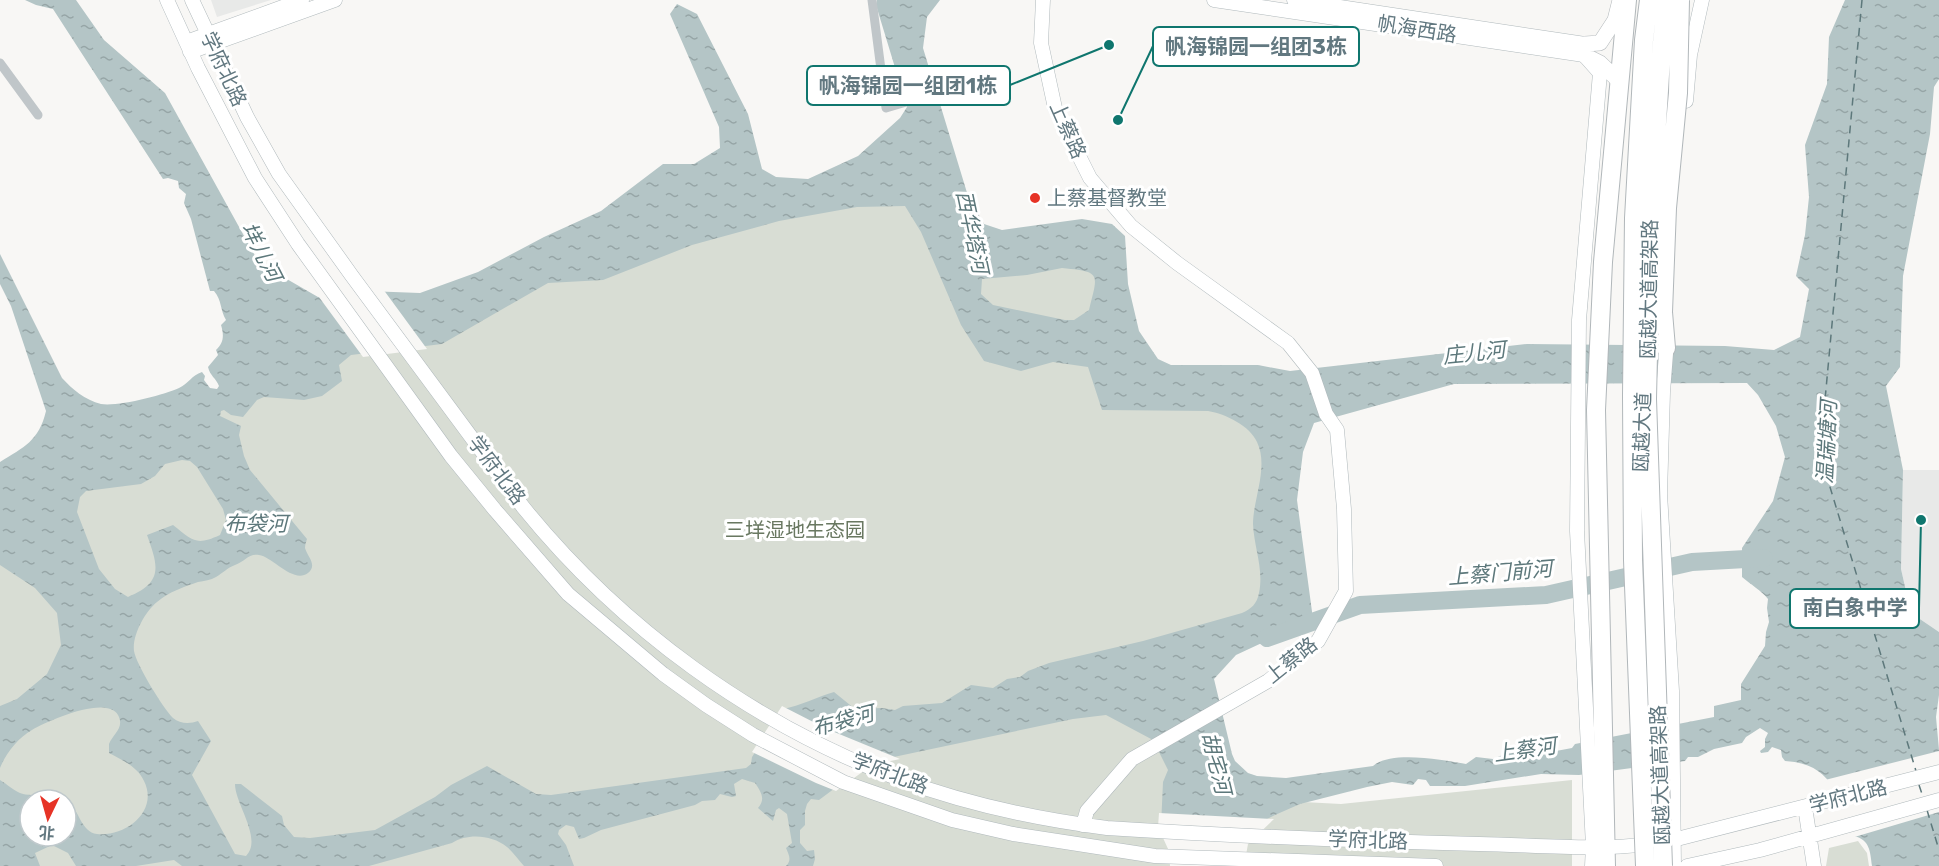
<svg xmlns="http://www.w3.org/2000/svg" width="1939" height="866" font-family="Rubik,'Noto Sans SC',sans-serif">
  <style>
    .built { fill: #e8e9e8 }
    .park { fill: #d8ddd4; fill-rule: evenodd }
    .water { fill: url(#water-ripples); fill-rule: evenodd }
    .pier { fill: #f8f7f5 }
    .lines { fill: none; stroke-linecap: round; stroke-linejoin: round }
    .river { stroke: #b4c5c6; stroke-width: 18 }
    .ferry { stroke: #5d787b; stroke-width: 1.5; stroke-dasharray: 8 6; stroke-linecap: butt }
    .secondary-casing { stroke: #b0b9bc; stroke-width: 15 }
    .primary-casing { stroke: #b2b8bb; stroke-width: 16 }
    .highway-casing { stroke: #b1b7ba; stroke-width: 20 }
    .street { stroke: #c0c6c9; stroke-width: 9 }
    .secondary { stroke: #fff; stroke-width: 14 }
    .primary { stroke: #fff; stroke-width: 15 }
    .highway { stroke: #fff; stroke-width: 18 }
    .highway-bridge-casing { stroke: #b1b7ba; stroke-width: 20; stroke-linecap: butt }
    .highway-bridge { stroke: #fff; stroke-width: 18 }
    .poi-dot { fill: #e63326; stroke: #fff; stroke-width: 2 }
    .labels { text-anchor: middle; stroke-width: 6; stroke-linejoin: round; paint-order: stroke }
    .street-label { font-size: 20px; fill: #627880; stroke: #fff }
    .poi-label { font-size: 20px; fill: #627880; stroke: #fff; text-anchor: start }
    .park-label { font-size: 20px; fill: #697861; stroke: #fff }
    .water-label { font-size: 21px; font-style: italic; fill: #5d787b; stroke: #fff }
    .leader { fill: none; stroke: #0f766e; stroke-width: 2 }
    .callout-dot { fill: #0f766e; stroke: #fff; stroke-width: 2 }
    .callout { fill: #fff; stroke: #0f766e; stroke-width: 2 }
    .callout-label { font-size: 21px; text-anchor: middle; font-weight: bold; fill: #627880 }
  </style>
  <defs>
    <pattern id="water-ripples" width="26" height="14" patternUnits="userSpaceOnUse" patternTransform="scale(1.5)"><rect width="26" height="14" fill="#b4c5c6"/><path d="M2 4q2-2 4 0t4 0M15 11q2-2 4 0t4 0" fill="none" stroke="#96a5a6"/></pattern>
  </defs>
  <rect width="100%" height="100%" fill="#f8f7f5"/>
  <!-- built -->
  <path class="built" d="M211,0H271L217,17Z
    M1903,470H1939V632L1911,613L1901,569Z"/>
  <!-- park -->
  <path class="park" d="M896,164L965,242L1096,251L1147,379L1272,382L1296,608L1199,648L1208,797L1341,804L1572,780V866H0V488L593,233ZM30,800H66V836H30Z
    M1858,841L1867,853L1869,866H1826L1829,848Z"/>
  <!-- water -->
  <path class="water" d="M25,0H76L104,40L165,93L259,263L318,297L367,291L420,293L478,272L544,237L601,211L663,164H694L720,148L719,127L670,14L677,4L697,14L748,114L762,169L776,177L808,179L858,156L900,118L907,107L876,5L877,0H940L927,17L923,48L968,196L984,224L1002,230L1082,219L1112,224L1125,236L1128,284L1139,331L1158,359L1171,365H1258L1290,371L1527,344L1725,346L1774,350L1800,337L1809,289L1796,276L1805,235L1809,197L1805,145L1827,84L1829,37L1845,0H1939V79L1934,87L1930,134L1903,276L1900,367L1886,386L1903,470L1901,569L1911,613L1939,632V695L1936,717L1939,750V866H1872C1870,851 1870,840 1854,836C1837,797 1834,764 1785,761L1782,757L1781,750L1772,747L1768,752L1761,753L1760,751L1765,747V739L1768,733L1760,728L1746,737L1742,743L1714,749L1698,757H1688L1685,761L1579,775L1541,774L1465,786H1430L1426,780L1418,779L1413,785L1392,782L1367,787L1300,804L1275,815L1267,819L1245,842L1241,866L1172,850L1161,826L1163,782L1168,770L1153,740L1106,715L1073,719L870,762L819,800L811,799L807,804L805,811V825L800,830V843L807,851L814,850L815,859L813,866H786C792,860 789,855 786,848L792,843L787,814L779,808L776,810L773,821L758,808C766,799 761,792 755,783L742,779L734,784L736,796L732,797L720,794L715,800L702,801L695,805L601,830L584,838L579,839L574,827L566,825L559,830L558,834L566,845L574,866H524C518,860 513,852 507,847C492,835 468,833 452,843L369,866H182L174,860L136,866H76L68,853L52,845L35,853L40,866H0V780C7,784 15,792 23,794C36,797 58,792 68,801C79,810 81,832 97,834C126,837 159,811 144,781C138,767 122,760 109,753C109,752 109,745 109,744C113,734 125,728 118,715C106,695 48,721 32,730C18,738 6,753 0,768V706L17,699L47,674L61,645L57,613L35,588L0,565V462C24,447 39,441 46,411L11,306L0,284V254L62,378C72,389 85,400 101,404C117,407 164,395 179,388C188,384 192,375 202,372L205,376L204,380L210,388L217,389L219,386C216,378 210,376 208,367L218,355L216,350C224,343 224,335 221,325L226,320C220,310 222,300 214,291H210L191,219L184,203L186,194L179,188L178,181L168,178L163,179L53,9L36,5ZM905,206L921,232L961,325L984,361L1021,371L1053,362L1088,367L1102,410L1208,411C1226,414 1250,426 1257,442C1269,467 1253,499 1253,524C1254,548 1264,569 1259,593C1257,604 1251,609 1242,613L1143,641L1049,663L1028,671L1020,677L1007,679L993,688L971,685L942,703L903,706L895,710L882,708L855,709L834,692C817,697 800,706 783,709L752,757L751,764L746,768L551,795L536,794L487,766L451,785L435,797L375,830L310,838L294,837L284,825L282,816L241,784H235C235,804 263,839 246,856L235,854L192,775L211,741L198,721C190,724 180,724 173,718C163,708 136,664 134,651C132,635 145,612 157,602C169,592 183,587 198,582C204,581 211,580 216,577C223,573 227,568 235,565C244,562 249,553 259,555C273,557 293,584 308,573C318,565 307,556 305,548C305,545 306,542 307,539L250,470L244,456L239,435L241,426L220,416L221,411L224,410L231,415L243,417L257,400L264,397L304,400L322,396L342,381L339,365L351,355L442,344L548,283L603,280L692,245L779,221L857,207ZM1062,268C1102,272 1098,273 1089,310L1074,320H1065L993,305L981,294L982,279L1027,275ZM1747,383L1758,395L1776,426L1785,457L1773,501L1742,548V577C1751,585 1761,590 1768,599L1767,608L1769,622L1766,632L1765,646L1741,684V700L1714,706V717L1575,744L1572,748L1556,751L1547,748L1505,754L1493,759L1476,757L1466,764C1443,760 1391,750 1373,766L1286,778L1257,776L1248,773L1235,761L1232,754L1214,679L1236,655L1313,619L1297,500L1303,452L1314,423L1454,384ZM182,460L190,461L197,467L223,509L226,520L220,535C196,546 193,541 173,525L147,535C158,566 164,582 128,597L115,589L99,569L77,512L80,497L86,491L141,484L155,476L165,464ZM30,800H66V836H30Z"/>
  <!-- pier -->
  <path class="pier" d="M367,288L383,289L427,349L363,357L316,293Z
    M782,706L827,729L900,759L872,765L836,791L816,783L752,752Z
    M1939,751V812L1851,838L1842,834L1839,829L1827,783L1825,780Z
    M1159,813L1274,819L1248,844L1244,866H1170L1169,851L1158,827Z"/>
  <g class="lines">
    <!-- river -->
    <path class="river" d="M1267,638L1360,605L1546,595L1692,562L1764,558"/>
    <!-- ferry -->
    <path class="ferry" d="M1862,0L1820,454L1916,771
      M1919,785L1923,797
      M1927,810L1939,850"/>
    <defs>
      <path id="secondary" d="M167,0L198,68L255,178L298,244L451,456L495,510L568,594L663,674L706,705L753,735L843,782L952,820L1013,834L1155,856L1436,866
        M192,0L247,117L279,174L352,276L523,507C621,628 753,724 899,779C966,804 1036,819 1107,828C1231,836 1355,841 1479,844C1541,845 1612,853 1673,840L1939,772
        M1043,0L1041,43L1055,108L1090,178L1131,226L1177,263L1288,343L1312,373L1326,414L1337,430L1344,509L1346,591L1318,641L1268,681L1132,759L1087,811L1083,825
        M1214,0L1584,55L1600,73L1579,320L1577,531L1593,846L1592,866
        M1294,0L1585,44
        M186,42L302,0
        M190,52L335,0
        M1686,101L1690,55L1702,0
        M1667,341L1663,392L1660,494L1672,691L1674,866
        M1805,807L1814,866
        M1687,866L1760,850L1939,800"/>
      <path id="primary" d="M1585,44L1600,43L1615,20L1620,0
        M1584,55L1600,63L1619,81"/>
      <path id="highway" d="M1663,312L1666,348
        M1641,489L1648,662
        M1606,866L1596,410L1603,262L1627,0"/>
    </defs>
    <!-- secondary casing -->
    <use href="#secondary" class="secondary-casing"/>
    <!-- primary casing -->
    <use href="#primary" class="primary-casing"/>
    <!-- highway casing -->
    <use href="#highway" class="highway-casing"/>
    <!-- street -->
    <path class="street" d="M872,0L886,108L943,91
      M0,63L38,115"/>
    <!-- secondary -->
    <use href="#secondary" class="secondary"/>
    <!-- primary -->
    <use href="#primary" class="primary"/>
    <!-- highway -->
    <use href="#highway" class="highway"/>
    <defs>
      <path id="highway-bridge" d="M1663,312L1667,208L1678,93L1680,0
        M1645,866L1633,560L1632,395L1634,218L1644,40L1649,0
        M1663,866L1647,399L1651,219L1662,42L1667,0"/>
    </defs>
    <!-- highway-bridge casing -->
    <use href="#highway-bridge" class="highway-bridge-casing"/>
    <!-- highway-bridge -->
    <use href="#highway-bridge" class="highway-bridge"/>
  </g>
  <!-- markers -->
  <circle class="poi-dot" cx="1035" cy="198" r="6"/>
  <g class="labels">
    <!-- street labels -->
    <g class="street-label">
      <text transform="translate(1417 29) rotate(9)" y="7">帆海西路</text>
      <text transform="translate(224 69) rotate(65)" y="7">学府北路</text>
      <text transform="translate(1068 130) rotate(66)" y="7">上蔡路</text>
      <text transform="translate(1649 289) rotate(-89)" y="7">瓯越大道高架路</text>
      <text transform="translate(1642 432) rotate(-88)" y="7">瓯越大道</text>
      <text transform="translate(497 470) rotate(53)" y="7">学府北路</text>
      <text transform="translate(1291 660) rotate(-39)" y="7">上蔡路</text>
      <text transform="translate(890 773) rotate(21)" y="7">学府北路</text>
      <text transform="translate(1660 775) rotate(-92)" y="7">瓯越大道高架路</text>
      <text transform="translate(1848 796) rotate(-14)" y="7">学府北路</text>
      <text transform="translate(1368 840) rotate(2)" y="7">学府北路</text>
    </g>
    <!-- poi labels -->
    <g class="poi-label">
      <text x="1047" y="205">上蔡基督教堂</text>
    </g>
    <!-- park labels -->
    <g class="park-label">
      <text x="795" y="537">三垟湿地生态园</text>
    </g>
    <!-- water labels -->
    <g class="water-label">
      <text transform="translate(972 232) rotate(78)" y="7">西华塔河</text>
      <text transform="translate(261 252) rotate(63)" y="7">垟儿河</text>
      <text transform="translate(1474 353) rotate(-6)" y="7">庄儿河</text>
      <text transform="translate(1827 442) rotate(-87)" y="7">温瑞塘河</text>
      <text x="256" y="531">布袋河</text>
      <text transform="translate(1500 573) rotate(-5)" y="7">上蔡门前河</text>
      <text transform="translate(843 721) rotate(-15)" y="7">布袋河</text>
      <text transform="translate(1525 750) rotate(-8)" y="7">上蔡河</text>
      <text transform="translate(1216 763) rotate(76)" y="7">胡宅河</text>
    </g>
  </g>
  <!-- callouts -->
  <path class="leader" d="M1118 120L1153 46M1109 45L1010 85M1921 520L1919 608"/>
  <g class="callout-dot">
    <circle cx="1118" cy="120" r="6"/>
    <circle cx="1109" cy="45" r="6"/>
    <circle cx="1921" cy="520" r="6"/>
  </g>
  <g class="callout">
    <rect x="1153" y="27" width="206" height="39" rx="6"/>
    <rect x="807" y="66" width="203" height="39" rx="6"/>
    <rect x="1790" y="589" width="129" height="39" rx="6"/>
  </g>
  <g class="callout-label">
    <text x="1256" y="54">帆海锦园一组团3栋</text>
    <text x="908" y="93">帆海锦园一组团1栋</text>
    <text x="1855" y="615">南白象中学</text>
  </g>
  <!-- north arrow -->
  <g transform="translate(48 818) rotate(185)"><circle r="28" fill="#ffffff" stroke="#c0c9cc" stroke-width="1.5"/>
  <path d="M0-4.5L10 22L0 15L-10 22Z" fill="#e63326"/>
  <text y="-9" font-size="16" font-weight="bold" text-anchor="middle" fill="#627880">北</text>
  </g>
</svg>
